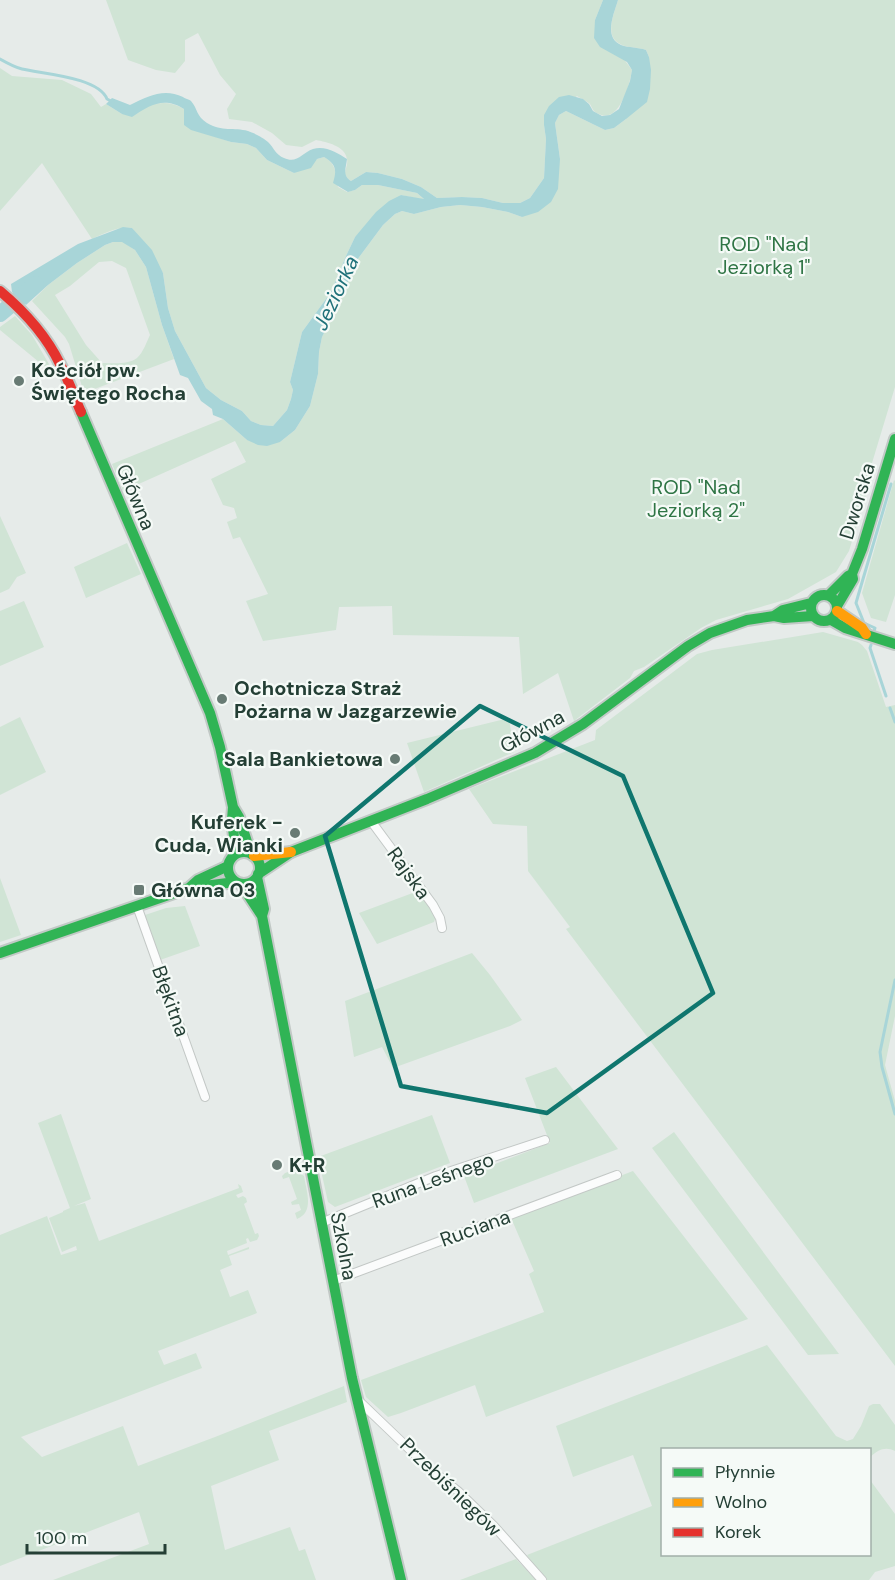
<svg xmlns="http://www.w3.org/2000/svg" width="895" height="1580" font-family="'DM Sans',sans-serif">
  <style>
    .green { fill: #d0e4d5; fill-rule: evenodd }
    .water { fill: #a8d5d8 }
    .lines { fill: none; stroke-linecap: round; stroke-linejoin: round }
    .stream { stroke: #a8d5d8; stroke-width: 3 }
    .river { stroke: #a8d5d8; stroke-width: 16 }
    .street-casing { stroke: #c3c8c6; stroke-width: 10 }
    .fast-casing { stroke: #c2c9c6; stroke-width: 14 }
    .slow-casing { stroke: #c2c9c6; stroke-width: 14 }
    .jam-casing { stroke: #c2c9c6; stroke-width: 14 }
    .street { stroke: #fbfcfc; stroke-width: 8 }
    .fast { stroke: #30b455; stroke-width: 10 }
    .slow { stroke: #ff9f0a; stroke-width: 10 }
    .jam { stroke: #e5322d; stroke-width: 10 }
    .marked { fill: none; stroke: #0f766e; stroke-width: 4.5; stroke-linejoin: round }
    .poi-dot { fill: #687b74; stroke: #f5faf7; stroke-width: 2 }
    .labels { text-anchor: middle; stroke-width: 4.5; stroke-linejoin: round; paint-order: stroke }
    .park-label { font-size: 20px; fill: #2f7545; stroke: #f5faf7 }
    .poi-label { font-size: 20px; font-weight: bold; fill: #243f35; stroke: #f5faf7; text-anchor: start }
    .street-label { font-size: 20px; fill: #243f35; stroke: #f5faf7 }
    .water-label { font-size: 21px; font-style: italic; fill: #1f717a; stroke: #f5faf7 }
  </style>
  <rect width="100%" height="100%" fill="#e6ebe9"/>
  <!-- green -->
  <path class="green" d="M106,0H603L595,20L632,70C630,84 619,124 599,114C593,112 593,109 590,104C587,101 581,99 577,96L544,125L546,139L544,178L530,198L520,203H503L482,198L462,197L437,198L421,187L402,179L378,173L366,172L351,181C339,173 349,169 347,159C345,146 327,142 316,140L302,147L286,145L272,133L252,122L229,119L227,109L236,94L220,75L198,33L185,40V61L175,73L156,70L128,60Z
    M618,0H895V387L872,463L875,465L849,551L836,572L788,599L716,620L701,628L644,667L634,671L630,678L574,721L558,673L523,694L519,637L393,635L392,606L339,607L336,630L263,641L246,601L268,594L240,537L233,539L227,522L237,518L234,508L223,505L211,479L246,462L235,441L123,491L112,464L223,419L247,440L280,442L295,430L310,406L318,374L319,352L322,337L338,305L357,260L383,225L395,214L402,211L414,214L441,207L460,205L482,207L508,212L522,217L560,159L555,123L559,115L566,111L605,130L614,128L626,119L649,57L646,50C638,47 629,48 622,45C603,38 614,14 618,0Z
    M0,68L12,76L62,80L91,94L101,107L106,104L122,114C142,107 164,96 184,109L185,115L213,136L231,142L247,144L256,148L267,160L294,173L317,159L324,157C337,164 335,173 338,187L347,192L355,190L362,185H378L417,193L425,200L401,195L355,237L346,256L331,292L302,332L290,382L293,390L291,399L287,410L273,426L261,425L251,421L242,411L221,400L206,388L175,331L168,308L163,273L132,228C117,226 105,233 92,239L42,163L0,211Z
    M122,241L135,250L146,267L162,325L174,359L84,393L69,344L65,337L32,301L48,285L77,263L105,245L113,242ZM112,261L126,268L150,335C147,341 143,353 137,358C128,365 113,363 102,363L86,345L55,295L70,286L99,262Z
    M15,316L32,335L56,376L0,330V327Z
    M894,480L895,481V595L886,622L871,618L862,593Z
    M0,516L26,573L17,577L9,589L0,593Z
    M127,543L141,574L86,598L74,567Z
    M24,601L44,647L0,666V611Z
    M823,632L858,642L862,645L867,651L886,707L895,705V1016L885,1065L895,1101V1366L566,929L570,927L528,871L527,826L493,824L469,789L595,740L596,730L697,654L712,650Z
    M20,717L46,772L0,795V727Z
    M509,718L514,752L424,792L407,743Z
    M0,878L21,935L0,942Z
    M418,891L436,916L434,922L377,944L359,913Z
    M185,906L200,946L160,960L145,915L166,908Z
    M472,953L490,975L522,1020L510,1026L393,1068L382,1047L354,1057L345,1001Z
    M556,1067L618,1149L474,1203L464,1176L550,1143L525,1078Z
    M61,1114L91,1199L74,1206L85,1203L99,1241L239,1188L238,1184L241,1186L243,1192L236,1195L238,1198L243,1196L246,1198L247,1202L244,1204L255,1234L258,1233L259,1236L257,1240L250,1242L248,1238L246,1239L247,1243L227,1251L228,1255L249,1247V1249L229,1256L232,1265L220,1270L230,1297L248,1290L257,1313L158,1351L164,1365L196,1353L202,1368L21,1437L42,1457L123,1426L138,1466L215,1437L344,1386L347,1402L269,1431L279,1460L211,1486L225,1550L290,1527L299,1551L305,1549L316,1580H53L149,1544L139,1512L0,1566V1235L47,1216L61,1255L77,1250L76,1246L62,1252L49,1218L63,1212V1211L70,1208L38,1123Z
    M432,1115L450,1163L335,1207L328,1202L318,1157Z
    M674,1132L839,1354L808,1355L652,1148Z
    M297,1169L298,1172L304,1176C306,1190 315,1212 297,1219L295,1213L301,1210L299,1204L292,1205L291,1202L297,1199L289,1177L283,1179L282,1176L285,1173Z
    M633,1171L748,1319L486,1417L475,1385L401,1413L388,1417L366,1397L361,1380L544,1312L529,1274L534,1271L511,1218Z
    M767,1345L836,1436L847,1441L853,1439L861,1426L869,1406L873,1404H880L895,1425V1451C885,1446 878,1450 870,1457V1450H662V1554H870V1480L895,1514V1566L875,1572L869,1580H544L527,1555L652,1506L633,1455L573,1477L556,1426Z
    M516,1559L536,1580H460Z"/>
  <!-- water -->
  <path class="water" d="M603,0H618C614,14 603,37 621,45C629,48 638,47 646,50L649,57L651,70L650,89L647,102L626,119L614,128L605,130L566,111L559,115L555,123L560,159L558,189L551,202L538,212L522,217L508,212L482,207L460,205L441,207L414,214L402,211L395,214L383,225L357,260L338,305L322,337L319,352L318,374L310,406L295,430L280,442L267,446L258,445L247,440L223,419L213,415L212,409L201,401L188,378L180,375L162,325L146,267L135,250L122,242H113L105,245L77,263L48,285L26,305L12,292L11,284L78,244L123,227L132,228L152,250L163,273L168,308L175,331L206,388L221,400L242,411L251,421L261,425L273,426L287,410L291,399L293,390L290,382L302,332L331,292L346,256L355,237L376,212L389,201L401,195L424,199L417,193L378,185H362L355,190L348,192L333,183C337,170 336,164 324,157L317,159L311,168L294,173L267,160L256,148L247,144L231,142L191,130L184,125V109C163,96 149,106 132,117L122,114L106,104L112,98L130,105C148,96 164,88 183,97C184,98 190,100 191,101C198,109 196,116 207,123C222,132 234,127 248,131C254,133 264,138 268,142C274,148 276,155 284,158C297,164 302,153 313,149C325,145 338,153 347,159C346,168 342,175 351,181L366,172L378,173L402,179L421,187L437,198L462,197L482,198L503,203H520L530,198L544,178L546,139L544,125V115L549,106L559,97L569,95L583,99L589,104L593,111L602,116L610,115L619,109L630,81L632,70L627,62L600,47L594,38L595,20Z"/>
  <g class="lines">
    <!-- stream -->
    <path class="stream" d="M0,59C7,63 14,67 22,69C43,74 98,77 107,99L113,102
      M874,631L875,628L864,623L856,603L858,596L891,484
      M871,645L870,648L886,696
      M890,708L895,722
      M895,980L880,1052L882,1067L895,1114"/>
    <!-- river -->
    <path class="river" d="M0,314L36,284"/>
    <defs>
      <path id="street" d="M371,821L433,905L440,918L442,928
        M137,906L205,1097
        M321,1223L436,1176L545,1140
        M333,1281L617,1175
        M357,1399L429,1468L459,1492L493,1525L542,1580"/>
      <path id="fast" d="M81,412L210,713L220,747L233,807L232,820L235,845L233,856
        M811 608a13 13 0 1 1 26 0a13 13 0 1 1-26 0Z
        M829,595L848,576L852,574
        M837,606L853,579L852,574L862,549L895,439
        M774,616L783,610L811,603
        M831,620L845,628L895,644
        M233,807L239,817L251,854
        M228 868a16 16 0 1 1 32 0a16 16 0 1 1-32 0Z
        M258,874L291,852L427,799L535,753L583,724L688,646L710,633L747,620L774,616L784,618L813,616
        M257,877L264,909L262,916L352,1378L401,1580
        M241,884L262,916
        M189,888L198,880L228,866
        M0,953L189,888L235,882"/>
      <path id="slow" d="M837,611L862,628L866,634
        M254,856L291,852"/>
      <path id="jam" d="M0,291C25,312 46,335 60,364C68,379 74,396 81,412"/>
    </defs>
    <!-- street casing -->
    <use href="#street" class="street-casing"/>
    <!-- fast casing -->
    <use href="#fast" class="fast-casing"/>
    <!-- slow casing -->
    <use href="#slow" class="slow-casing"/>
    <!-- jam casing -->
    <use href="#jam" class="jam-casing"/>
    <!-- street -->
    <use href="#street" class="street"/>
    <!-- fast -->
    <use href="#fast" class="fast"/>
    <!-- slow -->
    <use href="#slow" class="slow"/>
    <!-- jam -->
    <use href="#jam" class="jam"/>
  </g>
  <!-- marked area -->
  <path class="marked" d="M480,706L623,776L713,993L547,1113L401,1086L325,836Z"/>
  <!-- markers -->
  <g class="poi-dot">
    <circle cx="19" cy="381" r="6"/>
    <circle cx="222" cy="699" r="6"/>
    <circle cx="395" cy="759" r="6"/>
    <circle cx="295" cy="833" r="6"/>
    <rect x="133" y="884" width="12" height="12" rx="3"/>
    <circle cx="277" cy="1165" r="6"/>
  </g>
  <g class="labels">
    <!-- park labels -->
    <g class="park-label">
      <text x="764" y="251">ROD "Nad<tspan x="764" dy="23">Jeziorką 1"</tspan></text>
      <text x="696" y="494">ROD "Nad<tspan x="696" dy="23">Jeziorką 2"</tspan></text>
    </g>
    <!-- poi labels -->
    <g class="poi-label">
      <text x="31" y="377">Kościół pw.<tspan x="31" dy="23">Świętego Rocha</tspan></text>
      <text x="234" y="695">Ochotnicza Straż<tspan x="234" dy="23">Pożarna w Jazgarzewie</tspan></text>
      <text x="383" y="766" text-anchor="end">Sala Bankietowa</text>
      <text x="283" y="829" text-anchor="end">Kuferek -<tspan x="283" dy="23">Cuda, Wianki</tspan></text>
      <text x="151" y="897">Główna 03</text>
      <text x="289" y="1172">K+R</text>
    </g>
    <!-- street labels -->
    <g class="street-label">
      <text transform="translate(136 497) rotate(67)" y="7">Główna</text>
      <text transform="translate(857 501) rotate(-73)" y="7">Dworska</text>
      <text transform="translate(532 731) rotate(-28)" y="7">Główna</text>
      <text transform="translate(409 873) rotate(54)" y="7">Rajska</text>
      <text transform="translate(171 1001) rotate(70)" y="7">Błękitna</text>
      <text transform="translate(433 1180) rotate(-20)" y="7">Runa Leśnego</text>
      <text transform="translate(475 1228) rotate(-20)" y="7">Ruciana</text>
      <text transform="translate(344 1246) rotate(79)" y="7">Szkolna</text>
      <text transform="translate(451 1487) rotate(44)" y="7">Przebiśniegów</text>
    </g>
    <!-- water labels -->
    <g class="water-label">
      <text transform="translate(336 293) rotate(-65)" y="7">Jeziorka</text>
    </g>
  </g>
  <!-- legend -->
  <rect x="661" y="1448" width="210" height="108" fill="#f5faf7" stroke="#a1afa9" stroke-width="1.5"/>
  <rect x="673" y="1468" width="30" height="9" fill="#30b455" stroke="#a1afa9" stroke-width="1.5"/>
  <text x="715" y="1478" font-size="18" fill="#243f35">Płynnie</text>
  <rect x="673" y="1498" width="30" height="9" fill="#ff9f0a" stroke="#a1afa9" stroke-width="1.5"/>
  <text x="715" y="1508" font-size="18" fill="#243f35">Wolno</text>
  <rect x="673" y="1528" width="30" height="9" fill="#e5322d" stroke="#a1afa9" stroke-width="1.5"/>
  <text x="715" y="1538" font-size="18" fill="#243f35">Korek</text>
  <!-- scale -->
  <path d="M27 1544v9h138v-9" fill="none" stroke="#243f35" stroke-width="3"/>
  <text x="36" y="1544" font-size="18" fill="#243f35" stroke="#f5faf7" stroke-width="4.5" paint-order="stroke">100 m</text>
</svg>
